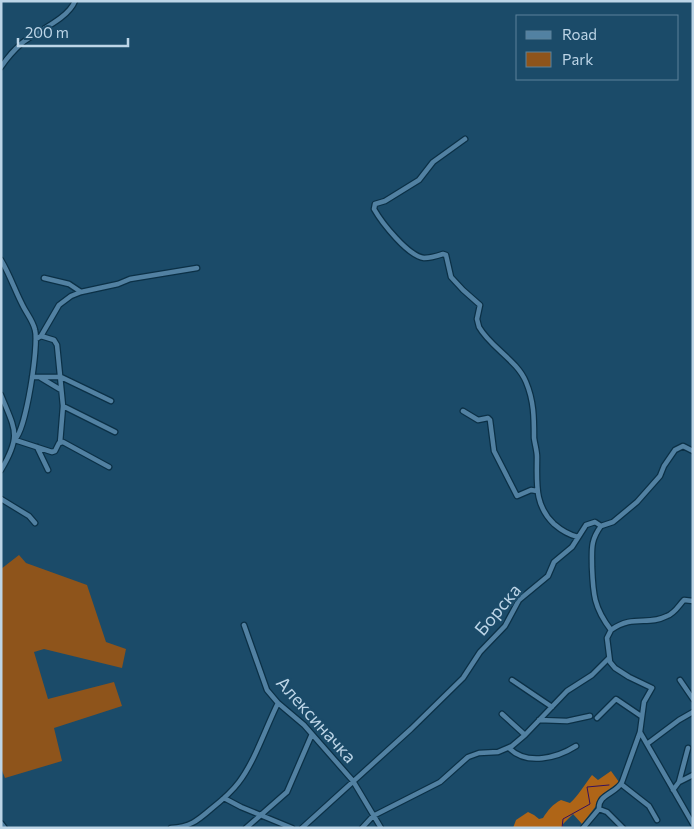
<svg xmlns="http://www.w3.org/2000/svg" width="694" height="829" font-family="Commissioner,sans-serif">
  <style>
    .green { fill: #8e541b }
    .forest { fill: #af6517 }
    .lines { fill: none; stroke-linecap: round; stroke-linejoin: round }
    .stream { stroke: #36105d; stroke-width: 1 }
    .minor-casing { stroke: #0b3046; stroke-width: 7 }
    .tertiary-casing { stroke: #0b3046; stroke-width: 8 }
    .minor { stroke: #5281a2; stroke-width: 4.5 }
    .tertiary { stroke: #5281a2; stroke-width: 5.5 }
    .labels { text-anchor: middle; stroke-width: 5; stroke-linejoin: round; paint-order: stroke }
    .street-label { font-size: 18px; fill: #bdd5e7; stroke: #1b4b69 }
  </style>
  <rect width="100%" height="100%" fill="#1b4b69"/>
  <!-- green -->
  <path class="green" d="M19,555L26,563L87,585L106,642L126,649L122,668L44,649L34,652L48,699L114,682L122,706L54,728L62,761L5,778L1,768V569Z"/>
  <!-- forest -->
  <path class="forest" d="M611,771L619,782L599,797L596,806L582,824L573,814L562,825L564,828H513L516,820L528,812L534,815L539,819L543,818C548,810 553,804 561,800L570,803C578,796 585,784 592,775L598,780Z"/>
  <g class="lines">
    <!-- stream -->
    <path class="stream" d="M562,828L563,819L590,804L587,787L609,785"/>
    <defs>
      <path id="minor" d="M1,67C7,58 14,50 22,43C37,31 68,19 75,1
        M465,139L433,162L419,180L385,201L375,204L374,209C382,223 408,256 424,258C431,258 437,256 443,254L446,255L451,277L463,290L480,305L477,319L479,327C491,348 517,360 526,382C534,401 534,418 534,438C535,445 537,451 537,457C537,483 534,505 554,524C561,530 569,535 578,537
        M1,260C10,275 15,291 23,306C27,314 33,321 35,330C39,345 26,430 15,439
        M44,278L69,284L81,292
        M41,336L54,340L57,345L63,406L60,443
        M36,339L41,336L59,305L71,296L81,292L118,284L130,279L197,268
        M32,377H61L111,401
        M41,378L61,390
        M1,395C15,430 22,435 1,470
        M63,406L115,432
        M463,411L478,420L488,418L490,420L494,451L517,496L531,490L537,491
        M15,440L52,452L55,451L59,443L63,442L109,467
        M37,447L48,470
        M1,499L29,516L35,523
        M601,526L613,522L637,502L660,476L664,466L675,450L683,446L693,451
        M244,625L267,690L278,703L304,725L353,781L381,828
        M611,630C633,614 648,626 667,616C675,613 679,605 684,600L693,601
        M512,680L552,707
        M680,680L693,699
        M502,714L525,735
        M597,718L616,699L641,716
        M539,720L567,721L590,716
        M640,732L693,824
        M647,744L679,720L693,712
        M509,748C527,766 557,758 576,746
        M679,782L688,748
        M621,784L649,806L657,820
        M673,790L679,782L693,775
        M224,798L241,807L292,828
        M599,809C598,794 616,794 622,782L640,732L644,702L652,688L629,677L615,668L610,662L607,638L611,630C594,608 593,594 592,567C592,550 590,541 601,526
        M599,809L607,812L623,828
        M171,828C190,827 197,821 211,809C221,801 231,793 239,782C255,761 266,727 278,703
        M246,828L287,792L312,734
        M302,828L411,729L463,678L480,652L505,626L519,600L548,576L554,562L572,547L586,525L595,522L601,526
        M362,828L373,816L440,782L468,757L479,753L498,752L512,746L525,735L567,691L592,675L608,659
        M583,828L599,809"/>
      <path id="tertiary" d="M1,824L4,828"/>
    </defs>
    <!-- minor casing -->
    <use href="#minor" class="minor-casing"/>
    <!-- tertiary casing -->
    <use href="#tertiary" class="tertiary-casing"/>
    <!-- minor -->
    <use href="#minor" class="minor"/>
    <!-- tertiary -->
    <use href="#tertiary" class="tertiary"/>
  </g>
  <g class="labels">
    <!-- street labels -->
    <g class="street-label">
      <text transform="translate(498 610) rotate(-50)" y="6">Борска</text>
      <text transform="translate(316 720) rotate(48)" y="6">Алексиначка</text>
    </g>
  </g>
  <!-- border -->
  <rect width="694" height="829" fill="none" stroke="#bdd5e7" stroke-width="5"/>
  <!-- legend -->
  <rect x="516" y="15" width="162" height="65" fill="#1b4b69" stroke="#5c829b"/>
  <rect x="526" y="31" width="25" height="8" fill="#5281a2" stroke="#5c829b"/>
  <text x="562" y="40" font-size="15" fill="#bdd5e7">Road</text>
  <rect x="526" y="52" width="25" height="15" fill="#8e541b" stroke="#5c829b"/>
  <text x="562" y="65" font-size="15" fill="#bdd5e7">Park</text>
  <!-- scale -->
  <path d="M18 38v8h110v-8" fill="none" stroke="#bdd5e7" stroke-width="2.5"/>
  <text x="25" y="38" font-size="15" fill="#bdd5e7" stroke="#1b4b69" stroke-width="4" paint-order="stroke">200 m</text>
</svg>
